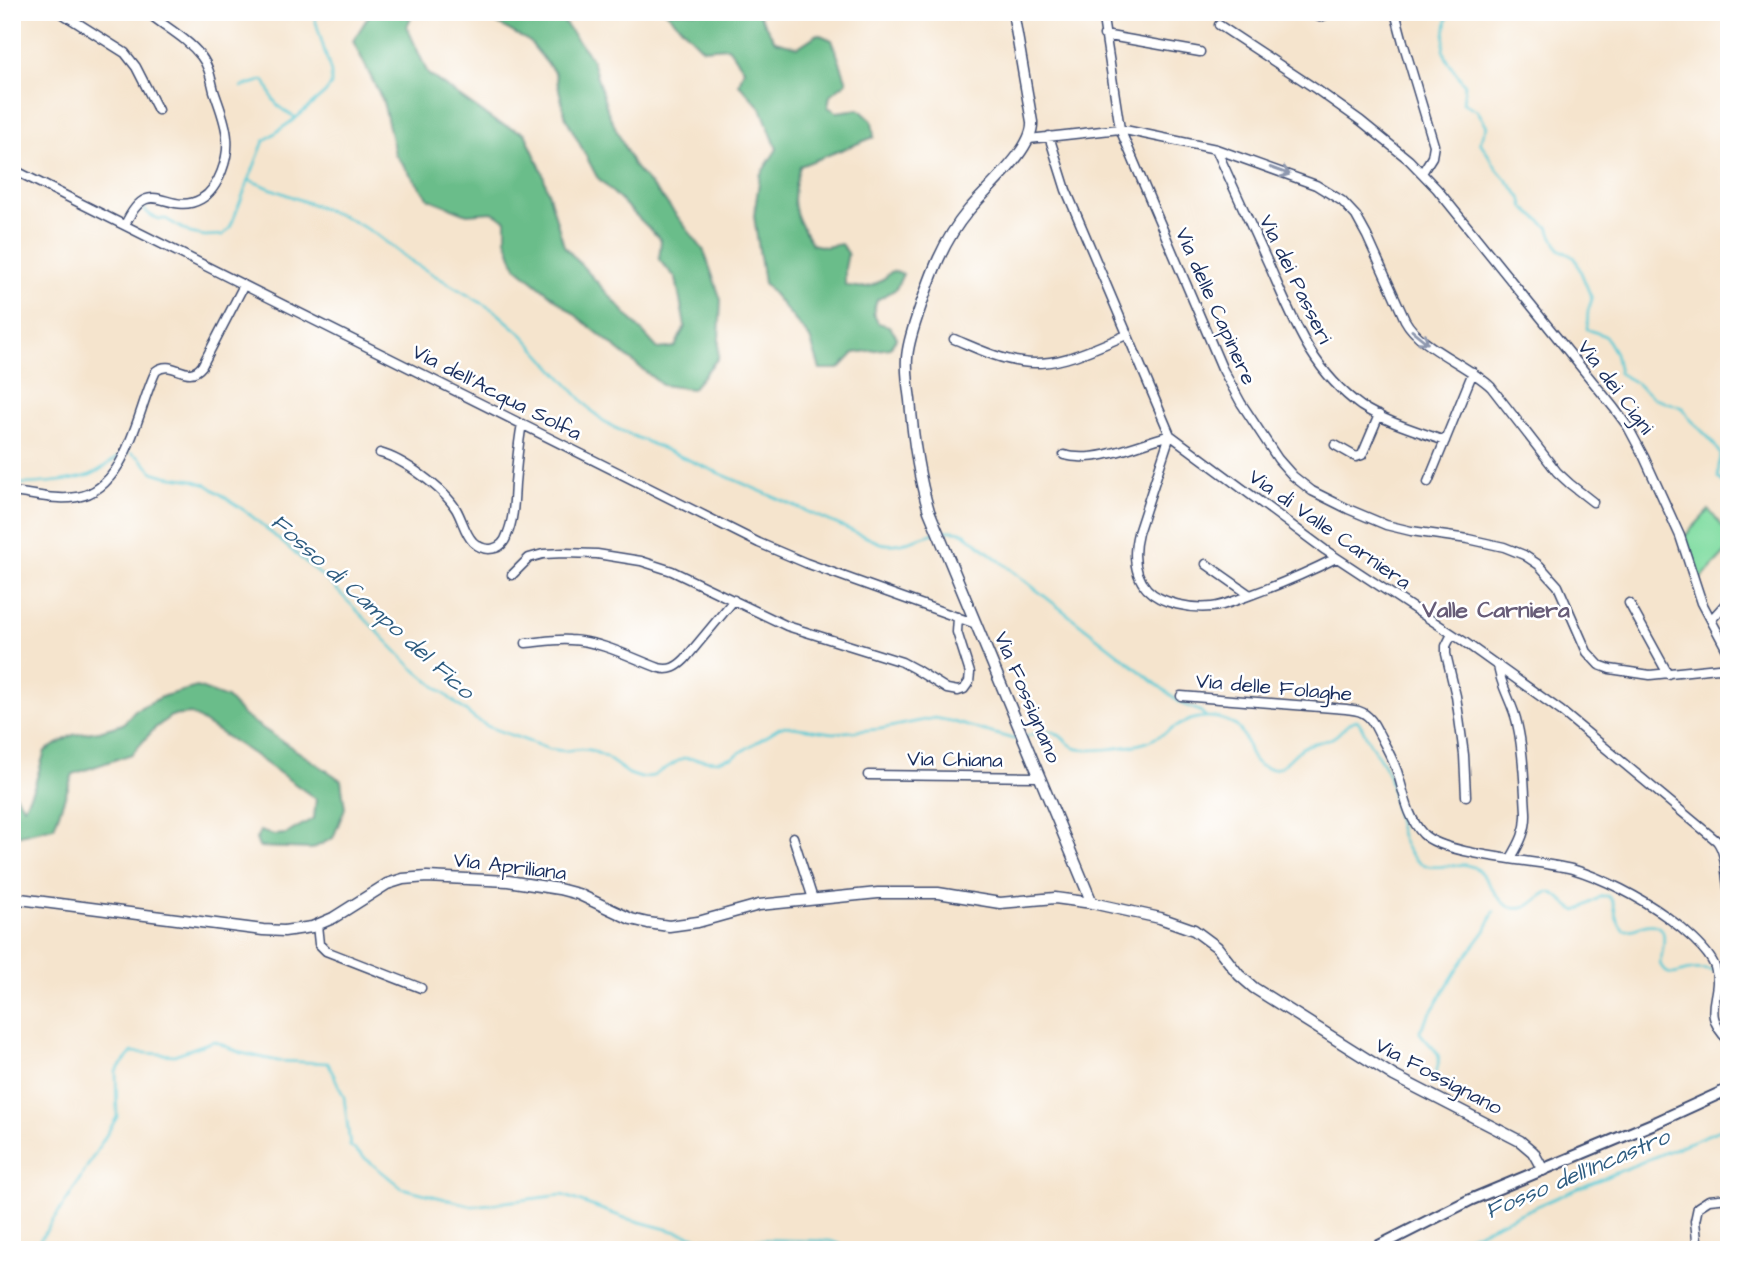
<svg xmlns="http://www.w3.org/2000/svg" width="1741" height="1262" font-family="'Architects Daughter',sans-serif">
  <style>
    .green { fill: #84dea4; stroke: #508681; stroke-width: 2 }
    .forest { fill: #6bbd8a; stroke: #437674; stroke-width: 2 }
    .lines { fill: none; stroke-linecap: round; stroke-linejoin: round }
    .stream { stroke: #5dc9d4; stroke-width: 2.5 }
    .minor-casing { stroke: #3c4a6f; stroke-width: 11 }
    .tertiary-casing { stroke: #3c4a6f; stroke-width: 13 }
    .secondary-casing { stroke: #3c4a6f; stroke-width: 14 }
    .minor { stroke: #fff; stroke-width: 8 }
    .tertiary { stroke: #fff; stroke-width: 10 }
    .secondary { stroke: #fff; stroke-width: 10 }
    .oneway { stroke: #8d97ae }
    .labels { text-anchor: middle; stroke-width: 5; stroke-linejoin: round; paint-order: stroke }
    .street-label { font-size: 21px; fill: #1b2f5e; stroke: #fff }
    .water-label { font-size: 23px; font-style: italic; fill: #2f5d81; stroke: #fff }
    .neighbourhood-label { font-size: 23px; font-weight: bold; fill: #675c77; stroke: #fff }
  </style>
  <rect width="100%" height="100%" fill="#fff"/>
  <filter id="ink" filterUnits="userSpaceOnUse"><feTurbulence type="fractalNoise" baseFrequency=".0143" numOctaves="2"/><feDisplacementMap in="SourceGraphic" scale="14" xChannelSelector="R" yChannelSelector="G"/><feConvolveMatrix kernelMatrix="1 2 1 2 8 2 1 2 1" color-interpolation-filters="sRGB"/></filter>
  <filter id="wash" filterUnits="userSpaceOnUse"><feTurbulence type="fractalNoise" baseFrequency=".00686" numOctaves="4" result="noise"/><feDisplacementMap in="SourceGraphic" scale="28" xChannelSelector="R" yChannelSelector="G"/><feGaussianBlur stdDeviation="1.57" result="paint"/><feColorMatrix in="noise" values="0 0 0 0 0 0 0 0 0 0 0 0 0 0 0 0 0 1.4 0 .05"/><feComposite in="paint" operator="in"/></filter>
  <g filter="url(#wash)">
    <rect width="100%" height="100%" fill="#f5e4cd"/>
    <!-- green -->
    <path class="green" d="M1709,510L1729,535V549L1698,582L1685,536Z"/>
    <!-- forest -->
    <path class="forest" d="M371,12H413L407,27L428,74L496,122L525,133L542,171L564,246L658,349L675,347L685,326L676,278L659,260L661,240L597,177L566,118L555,73L530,42L477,12H556L591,58L608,112L633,165L666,202L704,251L721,300L718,358L692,389L662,385L516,267L506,239V220L492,212L467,214L429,199L395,154L383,101L353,41Z
      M666,12H757L775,41L798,47L818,34L832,40L847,82L830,95L828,107L837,112L859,109L872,121L874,137L800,166C789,203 793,212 812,244L825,247L841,244L848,253L845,268V285C867,291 877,286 892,271L903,274L896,289L877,300L873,313L878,323L889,326L897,337L890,348L854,353L839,369H820L810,338L764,283L754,216L760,175L777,149L761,108L739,84L744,69L728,47L703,49Z
      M197,687L227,698L244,716L341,780L345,808L333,838L312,849L259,847L256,839L260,831L274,835L286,834L314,818L316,799L253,754L191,714L171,716L154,729L132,754L73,774L54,827L12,837V791L24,807L34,787L45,751L73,735L99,731L123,724L135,710L164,696Z"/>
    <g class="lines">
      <!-- stream -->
      <path class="stream" d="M1448,12L1443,50L1449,63L1465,85L1463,103L1477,110L1487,126L1480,142L1498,170L1521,197L1524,208L1548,227L1559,249L1575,258L1592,299L1588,311L1587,329L1605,336L1615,353L1619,373L1637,384L1654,398L1683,408L1690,419L1712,441L1720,454L1718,478L1729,487
        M241,87L264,80C268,85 269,90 272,97C277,107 285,112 295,117
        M249,180L349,219L374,233L412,262L495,311L523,335L591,410L602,420L615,428L880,543C909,550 935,523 964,533L1182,704L1200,711L1205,716
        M144,209L150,215L159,219H166L190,233L205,236L223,235L230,228L264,141L296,118L325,93L331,85V73L313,12
        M131,453L140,458L153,472L166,476L193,480L207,485L248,513L330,583L413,668L475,719L489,727L549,749L565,751L581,749L590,750L604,756L629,774L641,778L653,776L683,758L717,761L733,757L779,728L785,726L833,733L880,729L935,718L950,721L1013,739C1025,740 1036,730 1049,731C1060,732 1066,743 1075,748C1087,753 1131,747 1144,743C1170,734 1187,712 1217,718C1226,720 1235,723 1240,730C1251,744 1246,763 1266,768C1270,769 1273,769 1277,768C1286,765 1293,754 1302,748C1311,742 1322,743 1332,738C1341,734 1346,722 1357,720C1363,726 1365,736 1370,743C1376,754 1385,764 1389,776C1396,801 1395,844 1417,861C1436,875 1458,858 1475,868C1492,878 1496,912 1522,908C1532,907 1539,895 1549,892C1561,894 1565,907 1577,911L1602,896H1608C1619,905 1611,918 1624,930C1633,931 1638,927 1646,925C1673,920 1662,951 1660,964C1663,969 1666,974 1673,974C1679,974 1684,970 1690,970C1702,968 1718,971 1729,977
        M12,484C33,484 70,482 90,475C100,471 109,463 118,457
        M1433,1084C1443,1049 1441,1059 1420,1033V1030L1461,963L1485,931L1494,911
        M33,1250L69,1197L117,1117L116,1071L132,1052L174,1055L214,1041L241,1053L278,1061L328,1063L344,1097L350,1146L402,1188L473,1206L562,1195L625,1218L700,1238L830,1241L859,1250
        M1437,1250L1560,1196L1729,1126"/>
    </g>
  </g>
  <g filter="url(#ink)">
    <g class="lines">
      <defs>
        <path id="minor" d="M60,12L125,53L136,67L158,110
          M1102,12L1120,129L1222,368L1241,403L1278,459L1293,476L1312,491L1348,509L1386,525L1411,531L1468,539L1504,547L1524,555L1539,565L1558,586L1587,652L1599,665L1610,669L1650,675L1718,668L1729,669
          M1307,12L1320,17L1333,12
          M1395,12L1403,42L1434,145L1432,157L1422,173
          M1219,25L1316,89L1361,121L1409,160L1437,189L1614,408L1628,427L1644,457L1680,536L1702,603L1729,654
          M1104,35L1200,52
          M1049,136L1066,190L1170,435L1325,550L1463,641L1561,711L1717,841C1727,854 1725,875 1729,892
          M1029,139L1120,129L1216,149L1316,185L1342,201L1356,216L1367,236L1405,320C1420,348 1467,364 1491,387L1557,472L1570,484L1593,502
          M1216,149C1233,187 1251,226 1269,265C1293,319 1311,370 1361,406C1386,422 1417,431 1445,441
          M12,169L759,543L806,563L976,624
          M125,225C150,171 167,218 201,199C219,189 229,157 227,138C226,122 219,106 214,91C211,79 209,66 201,56C187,38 165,27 147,12
          M954,339C976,348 998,359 1022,362C1058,368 1094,348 1127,335
          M1170,435L1138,533C1133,553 1133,573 1147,589C1161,604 1192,609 1212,607C1224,606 1236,600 1248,596C1278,585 1307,573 1336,558
          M1335,445L1356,457L1362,455L1379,415
          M380,453C403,459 443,488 456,509C462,519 465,534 473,542C485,553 502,551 507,535C514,519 514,500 515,483C517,463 518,444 522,424
          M1064,455C1095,464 1139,444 1170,435
          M1428,482L1473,372
          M12,492C33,494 56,501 77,497C128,489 137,409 156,371C173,358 187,385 202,366L244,285
          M1206,564L1250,595
          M512,575L529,558L543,554L564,553L597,554L641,561L672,571L787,626L902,662L915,669L947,689L958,691L964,689L969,682L970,673L957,632L958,617
          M1629,603L1668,674
          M1711,620L1729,600
          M1452,634L1446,646V654L1456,696L1464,755L1466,796
          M526,643C540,642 555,639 570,640C600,641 630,657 659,668C670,671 677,667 685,659L734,600
          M1498,665C1500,686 1513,703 1517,723C1524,752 1524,783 1526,812C1527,830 1520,843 1511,858
          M1181,696L1346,709C1353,710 1361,710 1366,715C1372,719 1375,726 1378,732C1385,745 1392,757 1397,771C1404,792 1407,817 1423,834C1445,856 1538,860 1572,869C1603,878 1641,898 1667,917C1681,927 1709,950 1715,967C1724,997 1698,1011 1729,1041
          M868,775L1040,777
          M793,837L813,899
          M317,925L319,944L326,951L421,988
          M1698,1250L1695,1221L1698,1207L1709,1200L1729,1198"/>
        <path id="tertiary" d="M1013,12L1032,122C1034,149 985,190 968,211C943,241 931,275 919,311C914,326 908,342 907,358C906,372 908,386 910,400C913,438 918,475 929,511L1092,903L1160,918L1194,930L1217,947L1239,975L1254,988L1394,1076L1520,1141L1533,1152L1543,1170
          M12,898L263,930L284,931L312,927L333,918L387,884L403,879L427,877L508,881L559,889L578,894L631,919L648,923L669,926L698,922L759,905L878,893H938L1000,903L1055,898L1092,903"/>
        <path id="secondary" d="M1371,1250L1470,1200L1657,1122L1729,1089"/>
      </defs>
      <!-- minor casing -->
      <use href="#minor" class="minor-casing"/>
      <!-- tertiary casing -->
      <use href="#tertiary" class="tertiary-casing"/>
      <!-- secondary casing -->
      <use href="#secondary" class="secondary-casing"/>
      <!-- minor -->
      <use href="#minor" class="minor"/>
      <!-- tertiary -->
      <use href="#tertiary" class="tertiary"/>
      <!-- secondary -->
      <use href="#secondary" class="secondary"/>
    </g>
    <!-- one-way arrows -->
    <defs><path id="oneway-shaft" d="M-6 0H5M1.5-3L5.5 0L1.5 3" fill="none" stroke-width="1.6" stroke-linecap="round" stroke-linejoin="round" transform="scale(1.75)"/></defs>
    <g class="oneway">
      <use href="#oneway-shaft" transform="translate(1280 171) rotate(20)"/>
      <use href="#oneway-shaft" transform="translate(1420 337) rotate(39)"/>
    </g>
  </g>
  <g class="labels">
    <!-- street labels -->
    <g class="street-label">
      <text transform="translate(1296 279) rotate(64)" y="7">Via dei Passeri</text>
      <text transform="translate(1216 306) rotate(66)" y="7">Via delle Capinere</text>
      <text transform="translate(1616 387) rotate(53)" y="7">Via dei Cigni</text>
      <text transform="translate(497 392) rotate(27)" y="7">Via dell'Acqua Solfa</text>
      <text transform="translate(1330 529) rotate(35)" y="7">Via di Valle Carniera</text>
      <text transform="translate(1274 687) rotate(5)" y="7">Via delle Folaghe</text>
      <text transform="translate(1028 697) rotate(67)" y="7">Via Fossignano</text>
      <text transform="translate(955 759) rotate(1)" y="7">Via Chiana</text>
      <text transform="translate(510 866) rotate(7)" y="7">Via Apriliana</text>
      <text transform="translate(1439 1076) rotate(28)" y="7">Via Fossignano</text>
    </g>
    <!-- water labels -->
    <g class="water-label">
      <text transform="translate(373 606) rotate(42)" y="8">Fosso di Campo del Fico</text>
      <text transform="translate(1577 1173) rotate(-23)" y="8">Fosso dell'Incastro</text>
    </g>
    <!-- neighbourhood labels -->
    <g class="neighbourhood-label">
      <text x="1496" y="617">Valle Carniera</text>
    </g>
  </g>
  <!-- margin -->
  <rect width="1741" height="1262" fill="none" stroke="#fff" stroke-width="42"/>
</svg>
